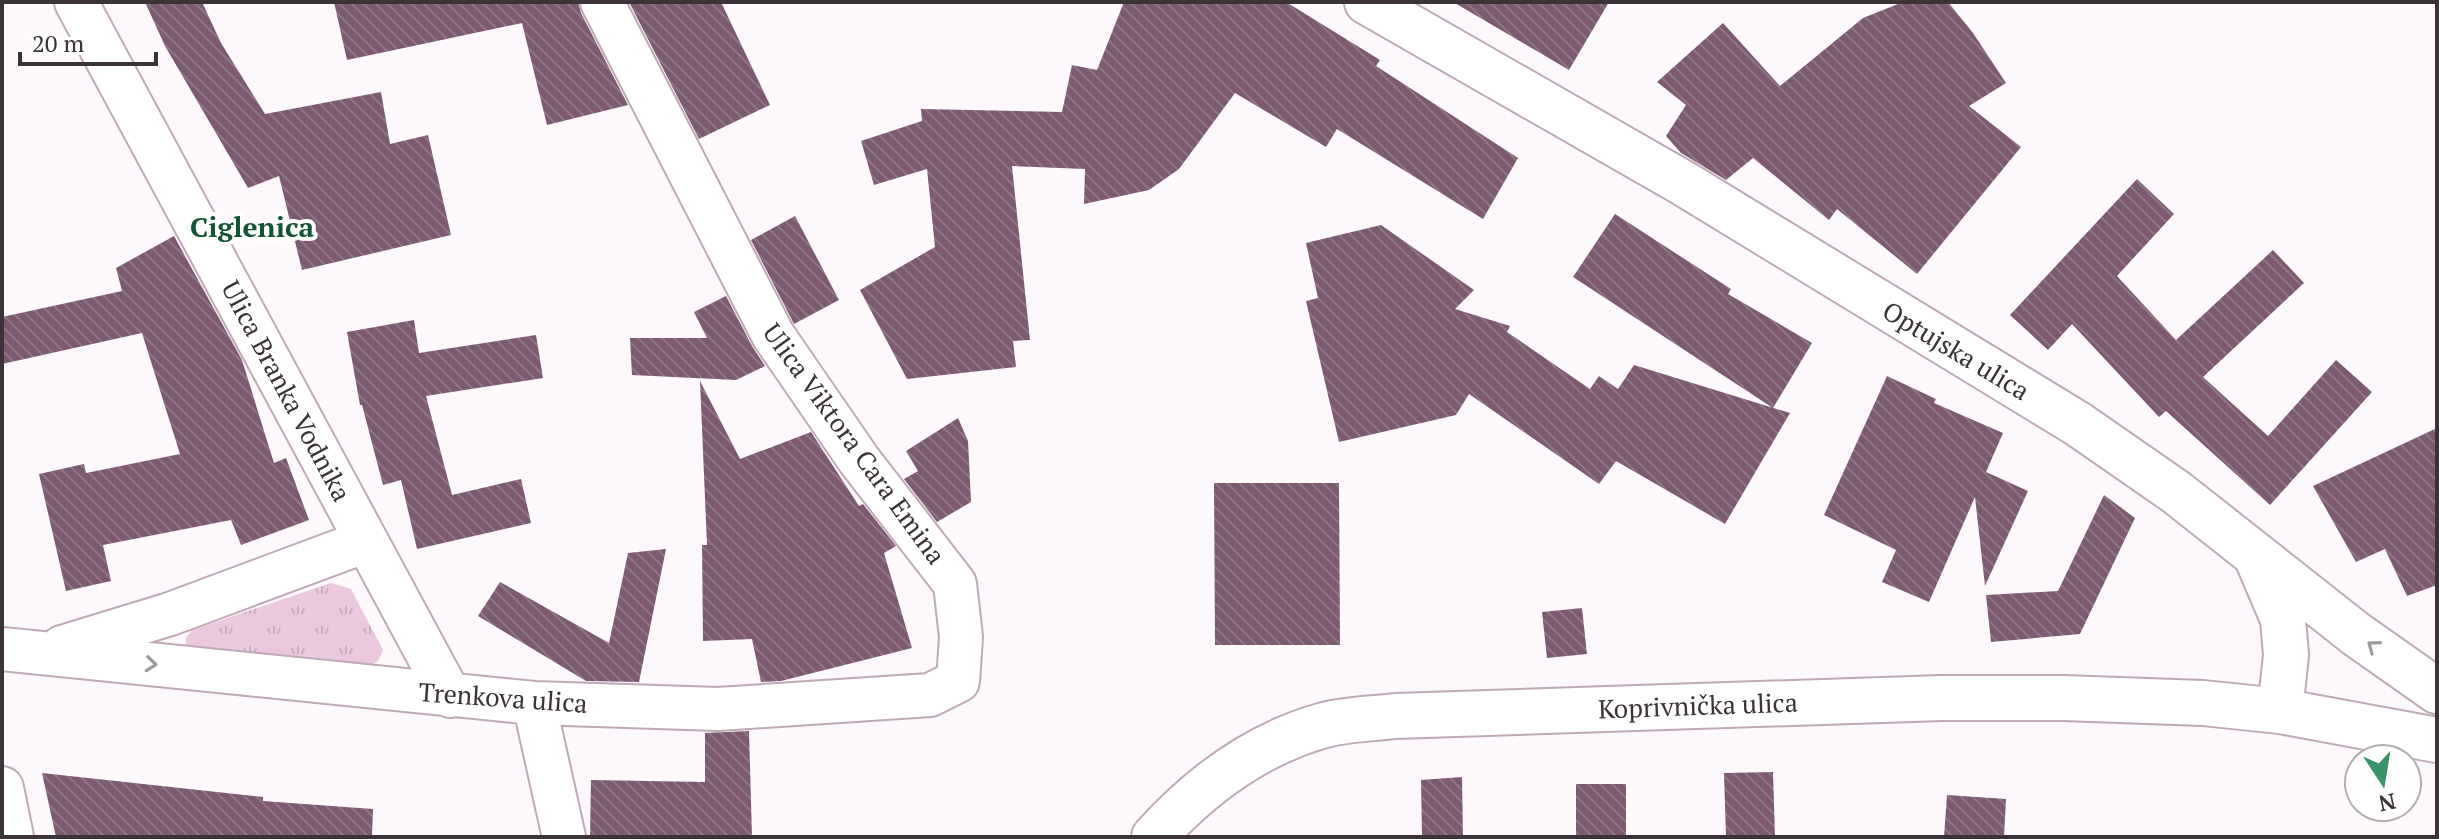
<svg xmlns="http://www.w3.org/2000/svg" width="2439" height="839" font-family="'PT Serif',serif">
  <style>
    .grass { fill: url(#grass-tufts) }
    .building { fill: url(#building-back-hatch) }
    .lines { fill: none; stroke-linecap: round; stroke-linejoin: round }
    .street-casing { stroke: #bfa9b7; stroke-width: 46 }
    .secondary-casing { stroke: #bfa9b7; stroke-width: 48 }
    .street { stroke: #fff; stroke-width: 42 }
    .secondary { stroke: #fff; stroke-width: 44 }
    .oneway { stroke: #9e999c }
    .labels { text-anchor: middle; stroke-width: 8; stroke-linejoin: round; paint-order: stroke }
    .street-label { font-size: 26px; fill: #3c3339; stroke: #fff }
    .neighbourhood-label { font-size: 28px; font-weight: bold; fill: #135336; stroke: #fff }
  </style>
  <defs>
    <pattern id="grass-tufts" width="24" height="20" patternUnits="userSpaceOnUse" patternTransform="scale(2)"><rect width="24" height="20" fill="#eac9de"/><path d="M3 7l-1-3M5 7V3M7 7l1-3M15 17l-1-3M17 17v-4M19 17l1-3" fill="none" stroke="#caadbf"/></pattern>
    <pattern id="building-back-hatch" width="6" height="6" patternUnits="userSpaceOnUse" patternTransform="scale(2)"><rect width="6" height="6" fill="#7c5b71"/><path d="M-1 5l2 2M0 0l6 6M5-1l2 2" fill="none" stroke="#8e7586"/></pattern>
  </defs>
  <rect width="100%" height="100%" fill="#fcf8fb"/>
  <!-- grass -->
  <path class="grass" d="M331,583L351,589L383,650L378,661L367,668L195,654L186,646V638L192,630Z"/>
  <!-- building -->
  <path class="building" d="M145,2H202L221,43L265,114L381,92L390,144L428,135L451,235L302,270L279,176L248,188L165,46Z
    M334,2H578L581,13L628,105L547,125L522,23L347,60Z
    M629,2H721L770,105L699,139Z
    M1124,2H1286L1380,60L1376,66L1518,158L1483,219L1337,129L1326,147L1235,93L1179,169L1149,190L1084,204L1085,169L1012,166L1030,340L1013,341L1016,367L907,379L860,290L935,247L927,169L874,185L861,141L922,121L921,109L1062,112L1072,65L1097,70Z
    M1453,2H1609L1569,70Z
    M1903,2H1948L1973,33L2006,83L1969,106L2021,147L1917,274L1837,209L1829,220L1753,158L1726,180L1681,153L1666,136L1686,105L1657,82L1723,23L1780,86L1863,18Z
    M2137,179L2174,214L2117,276L2176,340L2273,250L2304,283L2203,377L2268,436L2336,360L2372,392L2270,505L2166,411L2159,417L2072,324L2048,350L2010,315Z
    M1615,214L1731,289L1728,294L1812,343L1773,408L1573,277Z
    M795,216L839,300L794,324L751,240Z
    M1381,225L1474,290L1455,309L1510,326L1507,332L1590,389L1599,376L1618,389L1634,365L1790,413L1725,524L1616,461L1599,484L1469,394L1456,415L1339,442L1306,301L1318,298L1306,243Z
    M174,236L242,360L274,463L286,458L309,520L241,545L231,520L103,545L111,581L66,591L39,474L84,464L86,473L180,454L142,333L2,364V317L122,291L116,268Z
    M726,296L752,346L765,366L736,380L632,375L630,338H707L694,312Z
    M414,320L419,353L536,335L543,378L426,396L452,495L521,479L531,523L417,549L401,480L383,485L362,405H360L347,332Z
    M1887,376L1936,399L1934,403L2003,433L1986,472L2028,491L1985,586L1975,497L1929,602L1882,582L1896,550L1824,515Z
    M700,381L740,459L811,432L859,506L863,504L896,546L884,553L912,648L781,681L761,682L752,639L703,641L702,545H707Z
    M958,418L968,441L971,502L937,522L904,479L918,471L906,451Z
    M2437,428V585L2407,596L2385,549L2356,562L2313,486Z
    M1214,483H1339L1340,645H1215Z
    M2104,495L2135,518L2080,634L1991,642L1986,595L2058,591Z
    M666,549L639,682L586,681L478,616L500,582L609,643L628,553Z
    M1582,608L1587,654L1547,658L1542,612Z
    M749,731L752,837H590L591,780L705,782V733Z
    M1773,772L1775,837H1726L1724,773Z
    M42,773L263,797V801L373,809L372,837H56Z
    M1462,777L1463,837H1422L1421,780Z
    M1576,784H1626V837H1576Z
    M1947,795L2006,799L2004,837H1944Z"/>
  <g class="lines">
    <defs>
      <path id="street" d="M76,2L450,696
        M62,647L170,614L366,541
        M2,649L534,703L718,709L930,695L958,681L961,637L955,584L859,460L773,335L602,2
        M534,703L564,837
        M2,788L12,837"/>
      <path id="secondary" d="M1367,2L1683,183L2078,424L2176,492L2356,634L2437,691
        M2257,558L2283,619L2286,655L2280,711
        M1154,837C1200,786 1255,745 1321,726C1344,719 1371,719 1395,716L1942,698H2063L2203,703L2280,711L2437,740"/>
    </defs>
    <!-- street casing -->
    <use href="#street" class="street-casing"/>
    <!-- secondary casing -->
    <use href="#secondary" class="secondary-casing"/>
    <!-- street -->
    <use href="#street" class="street"/>
    <!-- secondary -->
    <use href="#secondary" class="secondary"/>
  </g>
  <!-- one-way arrows -->
  <defs><path id="oneway-chevron" d="M-2-3.5L2.5 0L-2 3.5" fill="none" stroke-width="1.6" stroke-linecap="round" stroke-linejoin="round" transform="scale(2)"/></defs>
  <g class="oneway">
    <use href="#oneway-chevron" transform="translate(2373 646) rotate(-144)"/>
    <use href="#oneway-chevron" transform="translate(151 664) rotate(6)"/>
  </g>
  <g class="labels">
    <!-- street labels -->
    <g class="street-label">
      <text transform="translate(1956 351) rotate(31)" y="9">Optujska ulica</text>
      <text transform="translate(286 391) rotate(62)" y="9">Ulica Branka Vodnika</text>
      <text transform="translate(854 444) rotate(54)" y="9">Ulica Viktora Cara Emina</text>
      <text transform="translate(503 698) rotate(4)" y="9">Trenkova ulica</text>
      <text transform="translate(1698 706) rotate(-2)" y="9">Koprivnička ulica</text>
    </g>
    <!-- neighbourhood labels -->
    <g class="neighbourhood-label">
      <text x="252" y="237">Ciglenica</text>
    </g>
  </g>
  <!-- border -->
  <rect width="2439" height="839" fill="none" stroke="#3c3339" stroke-width="8"/>
  <!-- north arrow -->
  <g transform="translate(2383 783) rotate(168)"><circle r="38" fill="#ffffff" stroke="#b1adb0" stroke-width="2"/>
  <path d="M0-6L14 30L0 20L-14 30Z" fill="#3a9368"/>
  <text y="-12" font-size="22" font-weight="bold" text-anchor="middle" fill="#3c3339">N</text>
  </g>
  <!-- scale -->
  <path d="M20 52v12h136v-12" fill="none" stroke="#3c3339" stroke-width="4"/>
  <text x="32" y="52" font-size="24" fill="#3c3339" stroke="#ffffff" stroke-width="6" paint-order="stroke">20 m</text>
</svg>
